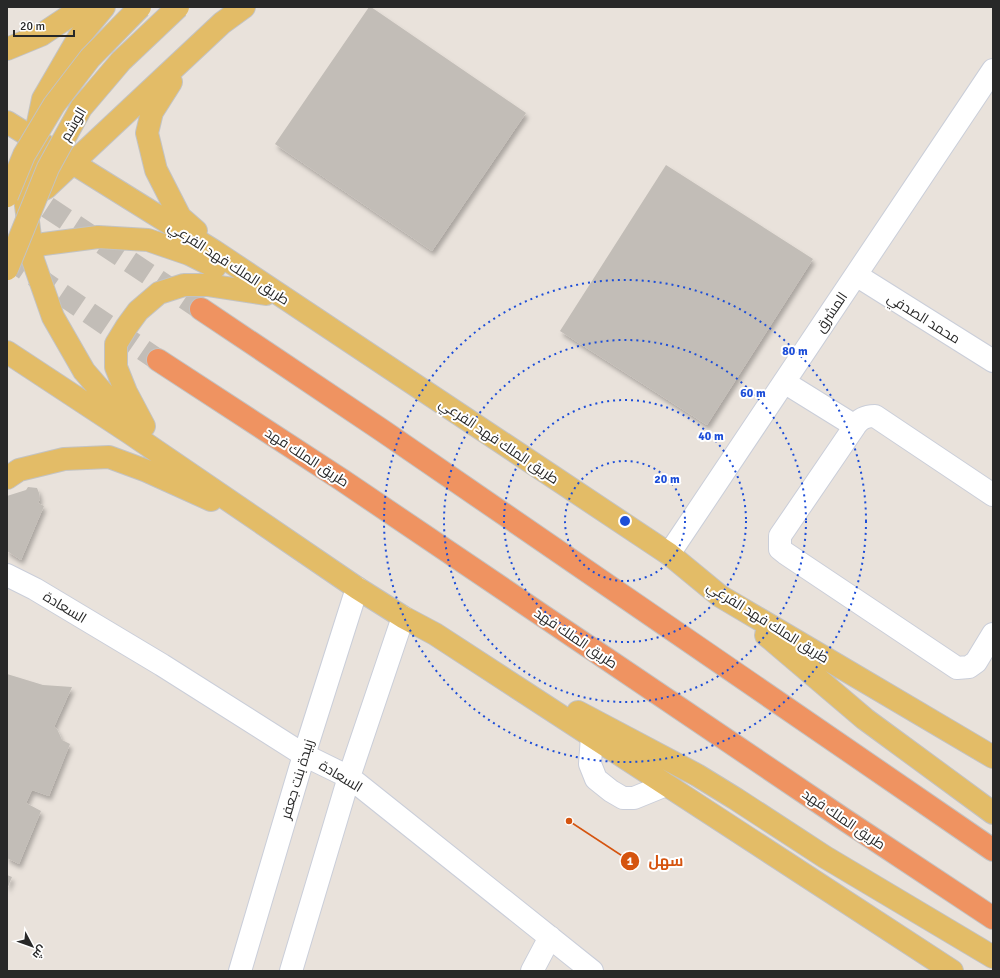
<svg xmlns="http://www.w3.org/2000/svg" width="1000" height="978" font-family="Signika,Cairo,sans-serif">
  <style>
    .building { fill: #c2bdb7; filter: url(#shadow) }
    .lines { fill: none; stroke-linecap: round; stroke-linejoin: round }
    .highway-tunnel { stroke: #c2bdb7; stroke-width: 22; stroke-dasharray: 22 11; stroke-linecap: butt }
    .minor-casing { stroke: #caced9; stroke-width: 24 }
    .major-casing { stroke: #c3c3c3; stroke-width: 24 }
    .highway-casing { stroke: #c3c3c3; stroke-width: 24 }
    .minor { stroke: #fff; stroke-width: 22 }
    .major { stroke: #e3bc67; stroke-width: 22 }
    .highway { stroke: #ef9361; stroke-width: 22 }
    .major-bridge-casing { stroke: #c3c3c3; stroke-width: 24; stroke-linecap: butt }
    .major-bridge { stroke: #e3bc67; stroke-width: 22 }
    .ring { fill: none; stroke: #1d4ed8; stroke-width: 2; stroke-dasharray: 2 4 }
    .labels { text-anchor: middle; stroke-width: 4; stroke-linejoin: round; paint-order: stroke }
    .street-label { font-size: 14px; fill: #282828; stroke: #fff }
    .centre { fill: #1d4ed8; stroke: #fff; stroke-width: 2 }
    .ring-label { font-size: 12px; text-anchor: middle; font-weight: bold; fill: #1d4ed8; stroke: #fff; stroke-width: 4; stroke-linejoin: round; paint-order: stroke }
    .leader { fill: none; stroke: #d5540f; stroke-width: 1.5 }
    .callout-dot { fill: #d5540f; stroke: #fff; stroke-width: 1.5 }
    .mark-label { font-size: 12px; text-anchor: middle; font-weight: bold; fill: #fff }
    .callout-label { font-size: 15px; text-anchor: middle; font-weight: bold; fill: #d5540f; stroke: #fff; stroke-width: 4; stroke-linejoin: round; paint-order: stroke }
  </style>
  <defs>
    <filter id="shadow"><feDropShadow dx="2.5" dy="4.5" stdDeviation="2" flood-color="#0004"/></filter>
  </defs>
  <rect width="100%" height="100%" fill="#e9e2db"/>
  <!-- building -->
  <path class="building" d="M369,7H371L526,113L432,251L275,144Z
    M666,165L813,259L707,425L560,331Z
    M28,487L37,488L39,493L40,499L38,503L44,506L21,560L7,551V496L26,490Z
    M7,674L43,685L72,687L54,727L57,729L62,740L70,744L49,796L32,790L26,803L41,811L19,864L7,858Z
    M7,875L12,877L7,889Z"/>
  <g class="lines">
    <!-- highway-tunnel -->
    <path class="highway-tunnel" d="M20,189L201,309
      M7,257L158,360"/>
    <defs>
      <path id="minor" d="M856,275L993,361
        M784,382L855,426C860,418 866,416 875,416L993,495
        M855,426L780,536V549L785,553L957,668L969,667L976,662L993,634
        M669,554L993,70
        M7,575L35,589L162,665L304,755L349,777L592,971
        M592,736L590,764L596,779L611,791L623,798H634L666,785
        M240,971L304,755L357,588
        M291,971L349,777L403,617
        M532,971L550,937"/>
      <path id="major" d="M104,7L79,37L43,99L24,190L33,260L53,317L84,371L116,408L131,421
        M7,49L41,35L83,7
        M171,82L152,112L147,133L156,170L180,217L196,231
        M7,122L214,251L669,554L720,596L993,757
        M30,196L46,188L222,23L244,7
        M18,251L44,244L98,237L148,240L189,254L215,267
        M7,352L130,433L357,588L403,617L435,634L952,971
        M144,426L126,392L116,367V344L127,326L138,311L159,293L184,285H207L266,294
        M7,478L19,470L64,459L109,457L147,471L211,500
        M766,635L865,719L993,813
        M578,712L697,775L736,799L825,857L993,957"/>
      <path id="highway" d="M201,309L383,431L993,850
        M158,360L342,480L842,818L993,918"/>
    </defs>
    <!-- minor casing -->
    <use href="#minor" class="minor-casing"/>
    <!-- major casing -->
    <use href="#major" class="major-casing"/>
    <!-- highway casing -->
    <use href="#highway" class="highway-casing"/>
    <!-- minor -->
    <use href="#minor" class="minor"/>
    <!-- major -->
    <use href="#major" class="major"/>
    <!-- highway -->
    <use href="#highway" class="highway"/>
    <defs>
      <path id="major-bridge" d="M7,196L24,155L54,105L90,58L140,7
        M7,269L48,168L81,108L121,61L178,7"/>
    </defs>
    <!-- major-bridge casing -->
    <use href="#major-bridge" class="major-bridge-casing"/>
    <!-- major-bridge -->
    <use href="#major-bridge" class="major-bridge"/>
  </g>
  <!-- distance rings -->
  <g class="ring">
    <circle cx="625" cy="521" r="60"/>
    <circle cx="625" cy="521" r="121"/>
    <circle cx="625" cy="521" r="181"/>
    <circle cx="625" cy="521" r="241"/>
  </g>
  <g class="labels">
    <!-- street labels -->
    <g class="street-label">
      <text transform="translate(73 124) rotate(-59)" y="5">الوشم</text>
      <text transform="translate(229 263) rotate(33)" y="5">طريق الملك فهد الفرعي</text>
      <text transform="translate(831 312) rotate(-56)" y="5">المشرق</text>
      <text transform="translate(924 318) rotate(32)" y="5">محمد الصدفي</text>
      <text transform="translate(499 441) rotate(34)" y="5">طريق الملك فهد الفرعي</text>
      <text transform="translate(307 457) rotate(33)" y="5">طريق الملك فهد</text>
      <text transform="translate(65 607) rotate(31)" y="5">السعادة</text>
      <text transform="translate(768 622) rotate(32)" y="5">طريق الملك فهد الفرعي</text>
      <text transform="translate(576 638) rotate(34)" y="5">طريق الملك فهد</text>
      <text transform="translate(341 776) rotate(31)" y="5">السعادة</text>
      <text transform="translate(297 779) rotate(-73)" y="5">زبيدة بنت جعفر</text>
      <text transform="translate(844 819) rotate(34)" y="5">طريق الملك فهد</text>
    </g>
  </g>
  <circle cx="625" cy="521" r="6" class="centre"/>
  <g class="ring-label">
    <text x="795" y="355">80 m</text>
    <text x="753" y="397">60 m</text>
    <text x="711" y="440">40 m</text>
    <text x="667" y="483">20 m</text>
  </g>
  <!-- callouts -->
  <path class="leader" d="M569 821L630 861"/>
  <g class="callout-dot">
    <circle cx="569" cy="821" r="4"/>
    <circle cx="630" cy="861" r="10"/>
  </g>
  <g class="mark-label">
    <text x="630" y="865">1</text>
  </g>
  <g class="callout-label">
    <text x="666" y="866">سهل</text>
  </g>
  <!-- border -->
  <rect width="1000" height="978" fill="none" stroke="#282828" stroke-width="16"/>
  <!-- north arrow -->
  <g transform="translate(32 946) rotate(131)" stroke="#ffffff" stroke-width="3" paint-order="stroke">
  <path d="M0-3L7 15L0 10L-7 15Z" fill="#282828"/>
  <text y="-6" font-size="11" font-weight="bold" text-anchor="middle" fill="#282828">ش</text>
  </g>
  <!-- scale -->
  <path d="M14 30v6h60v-6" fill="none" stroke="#282828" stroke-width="2"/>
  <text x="20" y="30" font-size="12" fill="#282828" stroke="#ffffff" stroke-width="3" paint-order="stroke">20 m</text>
</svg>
